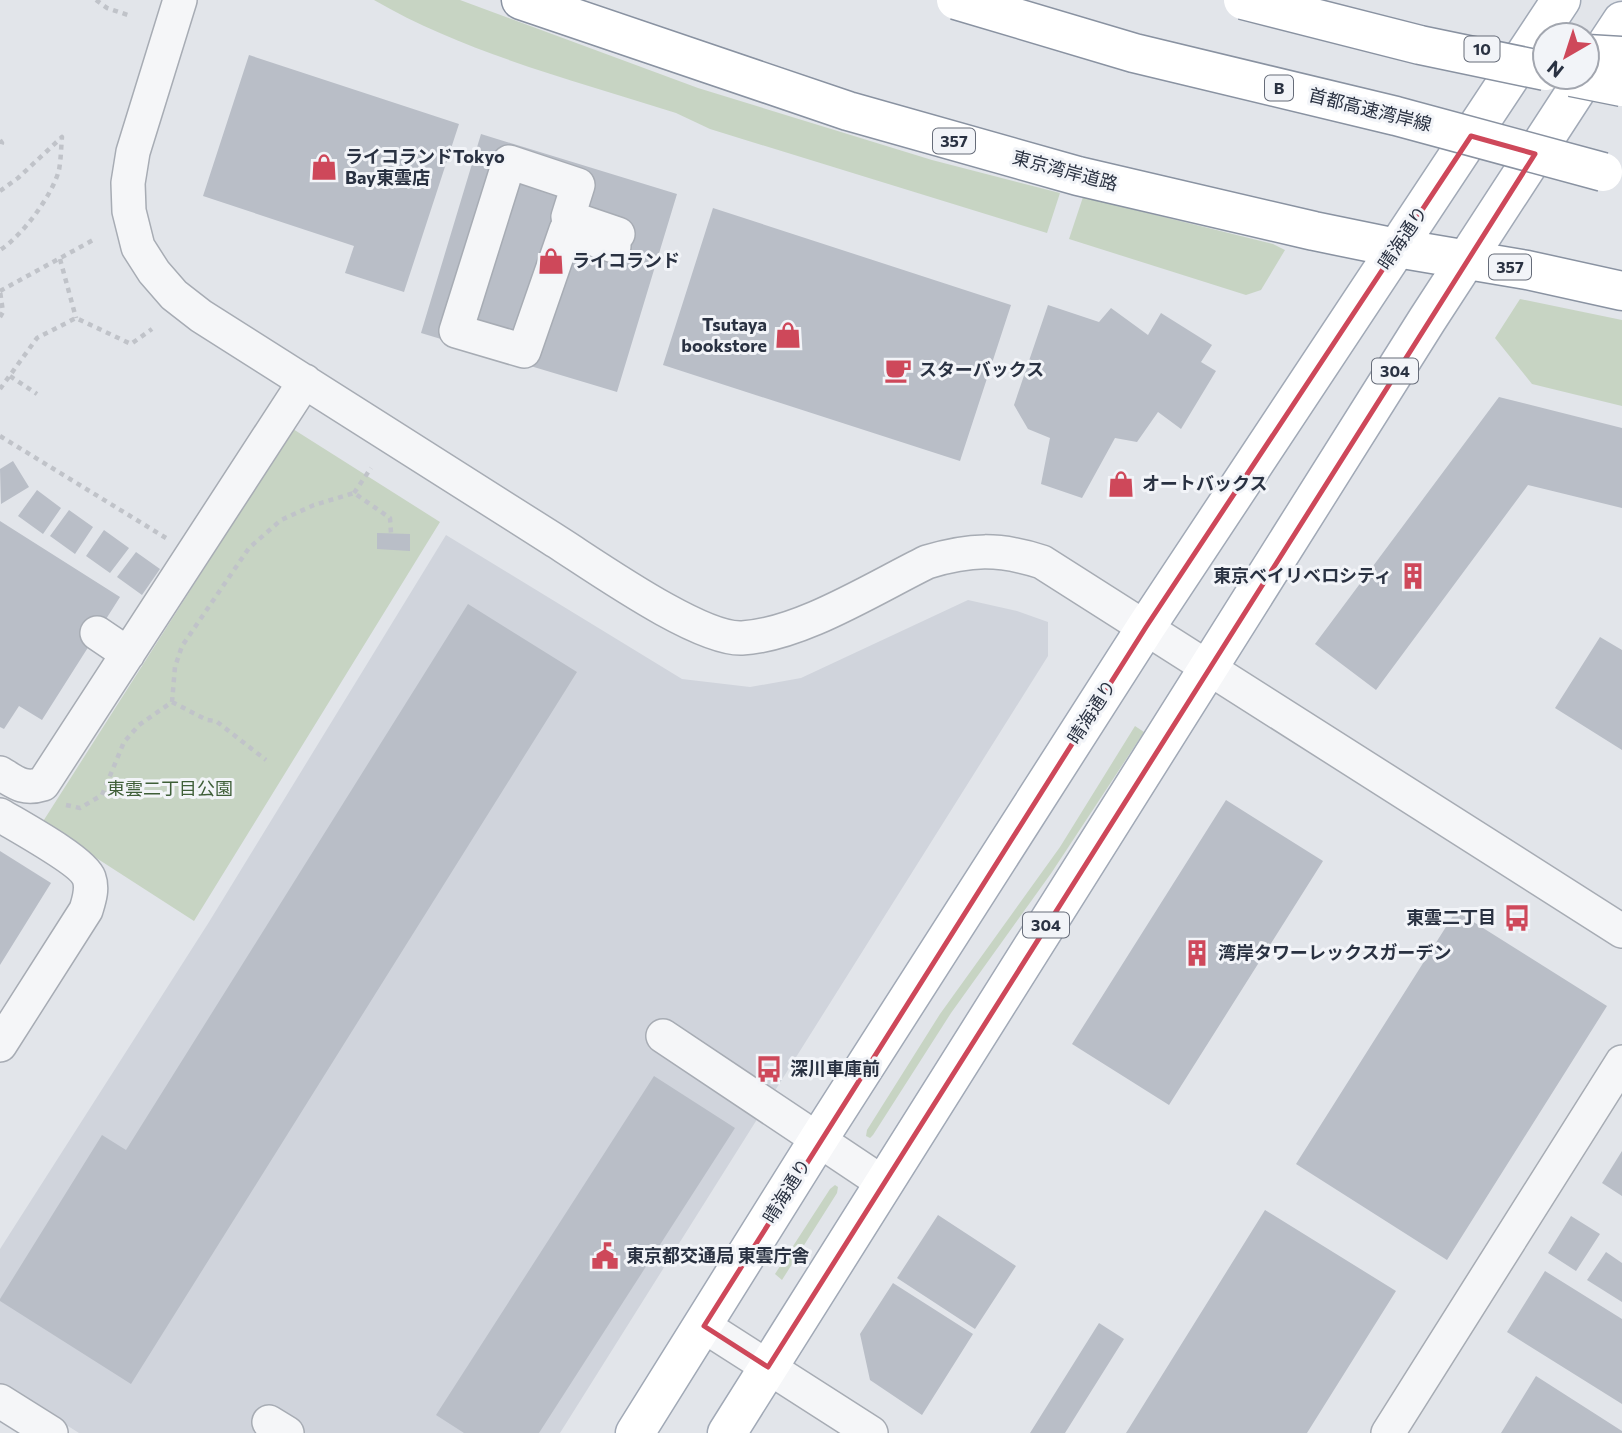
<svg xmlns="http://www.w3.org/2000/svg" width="1622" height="1433" font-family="Commissioner,'Noto Sans JP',sans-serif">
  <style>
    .built { fill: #d0d4dc }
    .green { fill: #c7d4c3 }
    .building { fill: #b9bec7 }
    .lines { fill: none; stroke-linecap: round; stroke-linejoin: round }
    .minor-casing { stroke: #a7acb4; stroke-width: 36 }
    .major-casing { stroke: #a1a9b6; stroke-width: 41 }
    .highway-casing { stroke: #8992a1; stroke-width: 41 }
    .path { stroke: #c0c3c9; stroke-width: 4.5; stroke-dasharray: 5 5; stroke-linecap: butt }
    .minor { stroke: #f5f6f8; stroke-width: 33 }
    .major { stroke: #fff; stroke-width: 38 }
    .highway { stroke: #fff; stroke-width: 38 }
    .highway-bridge-casing { stroke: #8992a1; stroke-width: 41; stroke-linecap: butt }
    .highway-bridge { stroke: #fff; stroke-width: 38 }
    .marked { fill: none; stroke: #ce485a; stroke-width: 5; stroke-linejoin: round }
    .labels { text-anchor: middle; stroke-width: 6; stroke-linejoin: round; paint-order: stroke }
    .shield { fill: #f2f4f8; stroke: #666c79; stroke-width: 2 }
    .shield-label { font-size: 16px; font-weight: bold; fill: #2a3242 }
    .street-label { font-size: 18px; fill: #2a3242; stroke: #f2f4f8 }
    .poi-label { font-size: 18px; font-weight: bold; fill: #2a3242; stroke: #f2f4f8; text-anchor: start }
    .park-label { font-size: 18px; fill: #3e5e37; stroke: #f2f4f8 }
  </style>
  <rect width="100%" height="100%" fill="#e2e5ea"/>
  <!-- built -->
  <path class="built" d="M446,535L682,679L750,687L801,678L968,600L1017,611L1048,622V656L560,1433H79L0,1383V1249L209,922Z"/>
  <!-- green -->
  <path class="green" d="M374,0H460L698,88L932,160L1060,193L1047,233L710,129L676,113C574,80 467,54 374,0Z
    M1083,197L1273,244L1285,250L1261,290L1246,295L1069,239Z
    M1520,299L1622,320V406L1532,384L1495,338Z
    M293,429L440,522L194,921L42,823Z
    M1135,726L1144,732L1052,872L951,1013L873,1135L870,1138L866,1136L867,1130L940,1014L1060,847Z
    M835,1185L838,1187L837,1193L782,1280L775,1274L830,1189Z"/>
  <!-- building -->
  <path class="building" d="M249,55L459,124L404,292L345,273L354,246L203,196Z
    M481,134L677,194L617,392L421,333Z
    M713,208L1011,305L960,461L663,365Z
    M1048,305L1099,322L1111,308L1148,335L1161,313L1212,345L1201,362L1216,371L1181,429L1158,412L1137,442L1115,438L1082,498L1041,484L1050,438L1028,429L1014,405Z
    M1499,397L1622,428V508L1528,485L1376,690L1315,644Z
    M13,461L29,487L1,504L0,469Z
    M37,490L61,508L43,534L18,516Z
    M69,510L93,527L75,554L50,536Z
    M0,521L120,597L42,720L19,706L4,729L0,727Z
    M104,530L129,548L110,573L86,556Z
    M377,533L410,534V551L377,549Z
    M136,552L160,569L142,595L117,577Z
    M468,604L577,672L131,1384L0,1301V1299L102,1135L126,1150Z
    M1600,637L1622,650V750L1555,708Z
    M1226,800L1323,861L1169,1105L1072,1044Z
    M0,851L51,883L0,965Z
    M1456,911L1607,1006L1447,1260L1296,1164Z
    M654,1076L735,1128L539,1433H464L436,1415Z
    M1622,1151V1196L1602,1183Z
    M1265,1210L1396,1291L1307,1433H1126Z
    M938,1215L1016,1266L975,1329L897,1278Z
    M1571,1216L1600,1234L1576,1271L1548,1253Z
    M1606,1252L1622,1263V1302L1587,1280Z
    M1545,1271L1622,1319V1404L1507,1332Z
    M893,1283L973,1334L922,1415L870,1380L860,1334Z
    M1099,1323L1124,1339L1065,1433H1030Z
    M1536,1376L1622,1431V1433H1501Z"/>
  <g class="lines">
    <defs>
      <path id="minor" d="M180,0L133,152L128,183L129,211L138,247L154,272L174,295L201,316C318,389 434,465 551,538C591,563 698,640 742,638C800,635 874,588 927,562C970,549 999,548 1042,562L1622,931
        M614,246L566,230L524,351L456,331L509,162L578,185L568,217L618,234
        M97,633L128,654
        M0,773C16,783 24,790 43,784L305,381
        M0,815C18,826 83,861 89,878C93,889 89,900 86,910L0,1045
        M663,1036L883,1183
        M704,1326L871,1433
        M0,1401L51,1433
        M269,1422L287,1433
        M1388,1433L1622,1062"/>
      <path id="major" d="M1587,74L1622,21
        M635,1433L818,1140L1146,627L1561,0
        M727,1433L1427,320L1585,77"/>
      <path id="highway" d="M521,0L848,111L1078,176L1314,231L1397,248L1527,270L1622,291"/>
    </defs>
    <!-- minor casing -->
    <use href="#minor" class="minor-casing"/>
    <!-- major casing -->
    <use href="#major" class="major-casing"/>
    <!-- highway casing -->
    <use href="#highway" class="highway-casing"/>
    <!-- path -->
    <path class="path" d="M96,0L107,8L131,16
      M0,140L2,143L0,149
      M0,191L18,178L62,137C61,148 61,159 59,170C52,196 22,236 0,250
      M60,259L76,318
      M0,291L95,239
      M0,317L3,312L0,291
      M10,376L37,394
      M0,389L37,338L76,318L131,344L152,329
      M0,436L166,538
      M354,493L371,468
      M172,702L207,720L216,721L266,760
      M66,805L80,808L102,795L124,742L139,725L172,702L175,667L182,646L249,548L281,520L314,505L354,493L390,518L391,533"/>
    <!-- minor -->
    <use href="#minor" class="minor"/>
    <!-- major -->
    <use href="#major" class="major"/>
    <!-- highway -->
    <use href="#highway" class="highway"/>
    <defs>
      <path id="highway-bridge" d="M956,0L1134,53L1396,116L1603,172
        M1243,0L1420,45L1545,71
        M1587,54L1622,56
        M1572,77L1622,87"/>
    </defs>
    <!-- highway-bridge casing -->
    <use href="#highway-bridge" class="highway-bridge-casing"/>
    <!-- highway-bridge -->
    <use href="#highway-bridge" class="highway-bridge"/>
  </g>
  <!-- marked area -->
  <path class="marked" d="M1471,136L1535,154L768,1367L704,1326L1146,627Z"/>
  <!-- icons -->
  <defs>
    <symbol id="shop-bare" viewBox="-9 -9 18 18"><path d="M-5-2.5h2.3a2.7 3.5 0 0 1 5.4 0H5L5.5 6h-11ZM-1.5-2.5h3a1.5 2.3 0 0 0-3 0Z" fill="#ce485a" stroke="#f2f4f8" stroke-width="2.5" paint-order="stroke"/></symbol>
    <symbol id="cafe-bare" viewBox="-9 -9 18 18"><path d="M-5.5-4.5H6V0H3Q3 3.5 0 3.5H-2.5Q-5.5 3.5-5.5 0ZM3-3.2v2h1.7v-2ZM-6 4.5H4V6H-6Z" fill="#ce485a" stroke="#f2f4f8" stroke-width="2.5" paint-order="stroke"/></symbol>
    <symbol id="building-bare" viewBox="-9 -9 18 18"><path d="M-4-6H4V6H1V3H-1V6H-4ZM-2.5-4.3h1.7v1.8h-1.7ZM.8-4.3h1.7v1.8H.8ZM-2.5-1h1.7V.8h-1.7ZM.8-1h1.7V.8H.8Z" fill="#ce485a" stroke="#f2f4f8" stroke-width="2.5" paint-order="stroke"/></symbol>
    <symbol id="bus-bare" viewBox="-9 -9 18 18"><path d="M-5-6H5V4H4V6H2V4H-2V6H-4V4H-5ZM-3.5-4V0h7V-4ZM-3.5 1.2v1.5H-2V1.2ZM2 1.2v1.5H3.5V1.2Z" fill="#ce485a" stroke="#f2f4f8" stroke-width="2.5" paint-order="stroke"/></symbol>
    <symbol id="civic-bare" viewBox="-9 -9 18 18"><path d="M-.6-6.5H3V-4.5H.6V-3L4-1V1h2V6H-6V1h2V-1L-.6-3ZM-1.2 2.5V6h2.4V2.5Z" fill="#ce485a" stroke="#f2f4f8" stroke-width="2.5" paint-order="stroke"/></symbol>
  </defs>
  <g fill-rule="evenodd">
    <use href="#shop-bare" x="305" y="148" width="38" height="38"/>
    <use href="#shop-bare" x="532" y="242" width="38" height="38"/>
    <use href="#shop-bare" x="769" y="316" width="38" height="38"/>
    <use href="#cafe-bare" x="879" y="351" width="38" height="38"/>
    <use href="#shop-bare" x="1102" y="465" width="38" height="38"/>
    <use href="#building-bare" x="1394" y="557" width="38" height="38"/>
    <use href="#bus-bare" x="1498" y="899" width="38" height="38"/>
    <use href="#building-bare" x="1178" y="934" width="38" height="38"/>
    <use href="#bus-bare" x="750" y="1050" width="38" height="38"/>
    <use href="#civic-bare" x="586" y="1237" width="38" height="38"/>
  </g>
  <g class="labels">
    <!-- shield labels -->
    <g class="shield">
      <rect x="1464.5" y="36.5" width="35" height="25" rx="5"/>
      <rect x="1265" y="75.5" width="28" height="25" rx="5"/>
      <rect x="933" y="128.5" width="42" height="25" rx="5"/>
      <rect x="1489" y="254.5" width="42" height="25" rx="5"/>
      <rect x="1372" y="358.5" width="46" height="25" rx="5"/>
      <rect x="1023" y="912.5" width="46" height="25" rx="5"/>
    </g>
    <g class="shield-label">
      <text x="1482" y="55">10</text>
      <text x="1279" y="94">B</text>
      <text x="954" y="147">357</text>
      <text x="1510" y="273">357</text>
      <text x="1395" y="377">304</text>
      <text x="1046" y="931">304</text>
    </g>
    <!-- street labels -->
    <g class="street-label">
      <text transform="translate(1370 110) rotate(14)" y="6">首都高速湾岸線</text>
      <text transform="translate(1065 171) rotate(15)" y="6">東京湾岸道路</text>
      <text transform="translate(1403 238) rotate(-56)" y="6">晴海通り</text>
      <text transform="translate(1092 712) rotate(-57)" y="6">晴海通り</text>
      <text transform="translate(787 1191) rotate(-58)" y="6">晴海通り</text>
    </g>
    <!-- poi labels -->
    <g class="poi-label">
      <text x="345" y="163">ライコランドTokyo<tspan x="345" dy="21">Bay東雲店</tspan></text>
      <text x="572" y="267">ライコランド</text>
      <text x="767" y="331" text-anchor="end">Tsutaya<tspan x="767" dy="21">bookstore</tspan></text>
      <text x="919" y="376">スターバックス</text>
      <text x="1142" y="490">オートバックス</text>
      <text x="1392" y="582" text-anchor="end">東京ベイリベロシティ</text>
      <text x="1496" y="924" text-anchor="end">東雲二丁目</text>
      <text x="1218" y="959">湾岸タワーレックスガーデン</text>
      <text x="790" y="1075">深川車庫前</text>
      <text x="626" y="1262">東京都交通局 東雲庁舎</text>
    </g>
    <!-- park labels -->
    <g class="park-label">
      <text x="170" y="795">東雲二丁目公園</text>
    </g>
  </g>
  <!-- north arrow -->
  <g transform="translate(1566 56) rotate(219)"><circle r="33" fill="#f2f4f8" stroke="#a2a6af" stroke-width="2"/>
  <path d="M0-5L12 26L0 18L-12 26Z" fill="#ce485a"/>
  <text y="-10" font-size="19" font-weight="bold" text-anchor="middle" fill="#2a3242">N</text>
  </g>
</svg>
